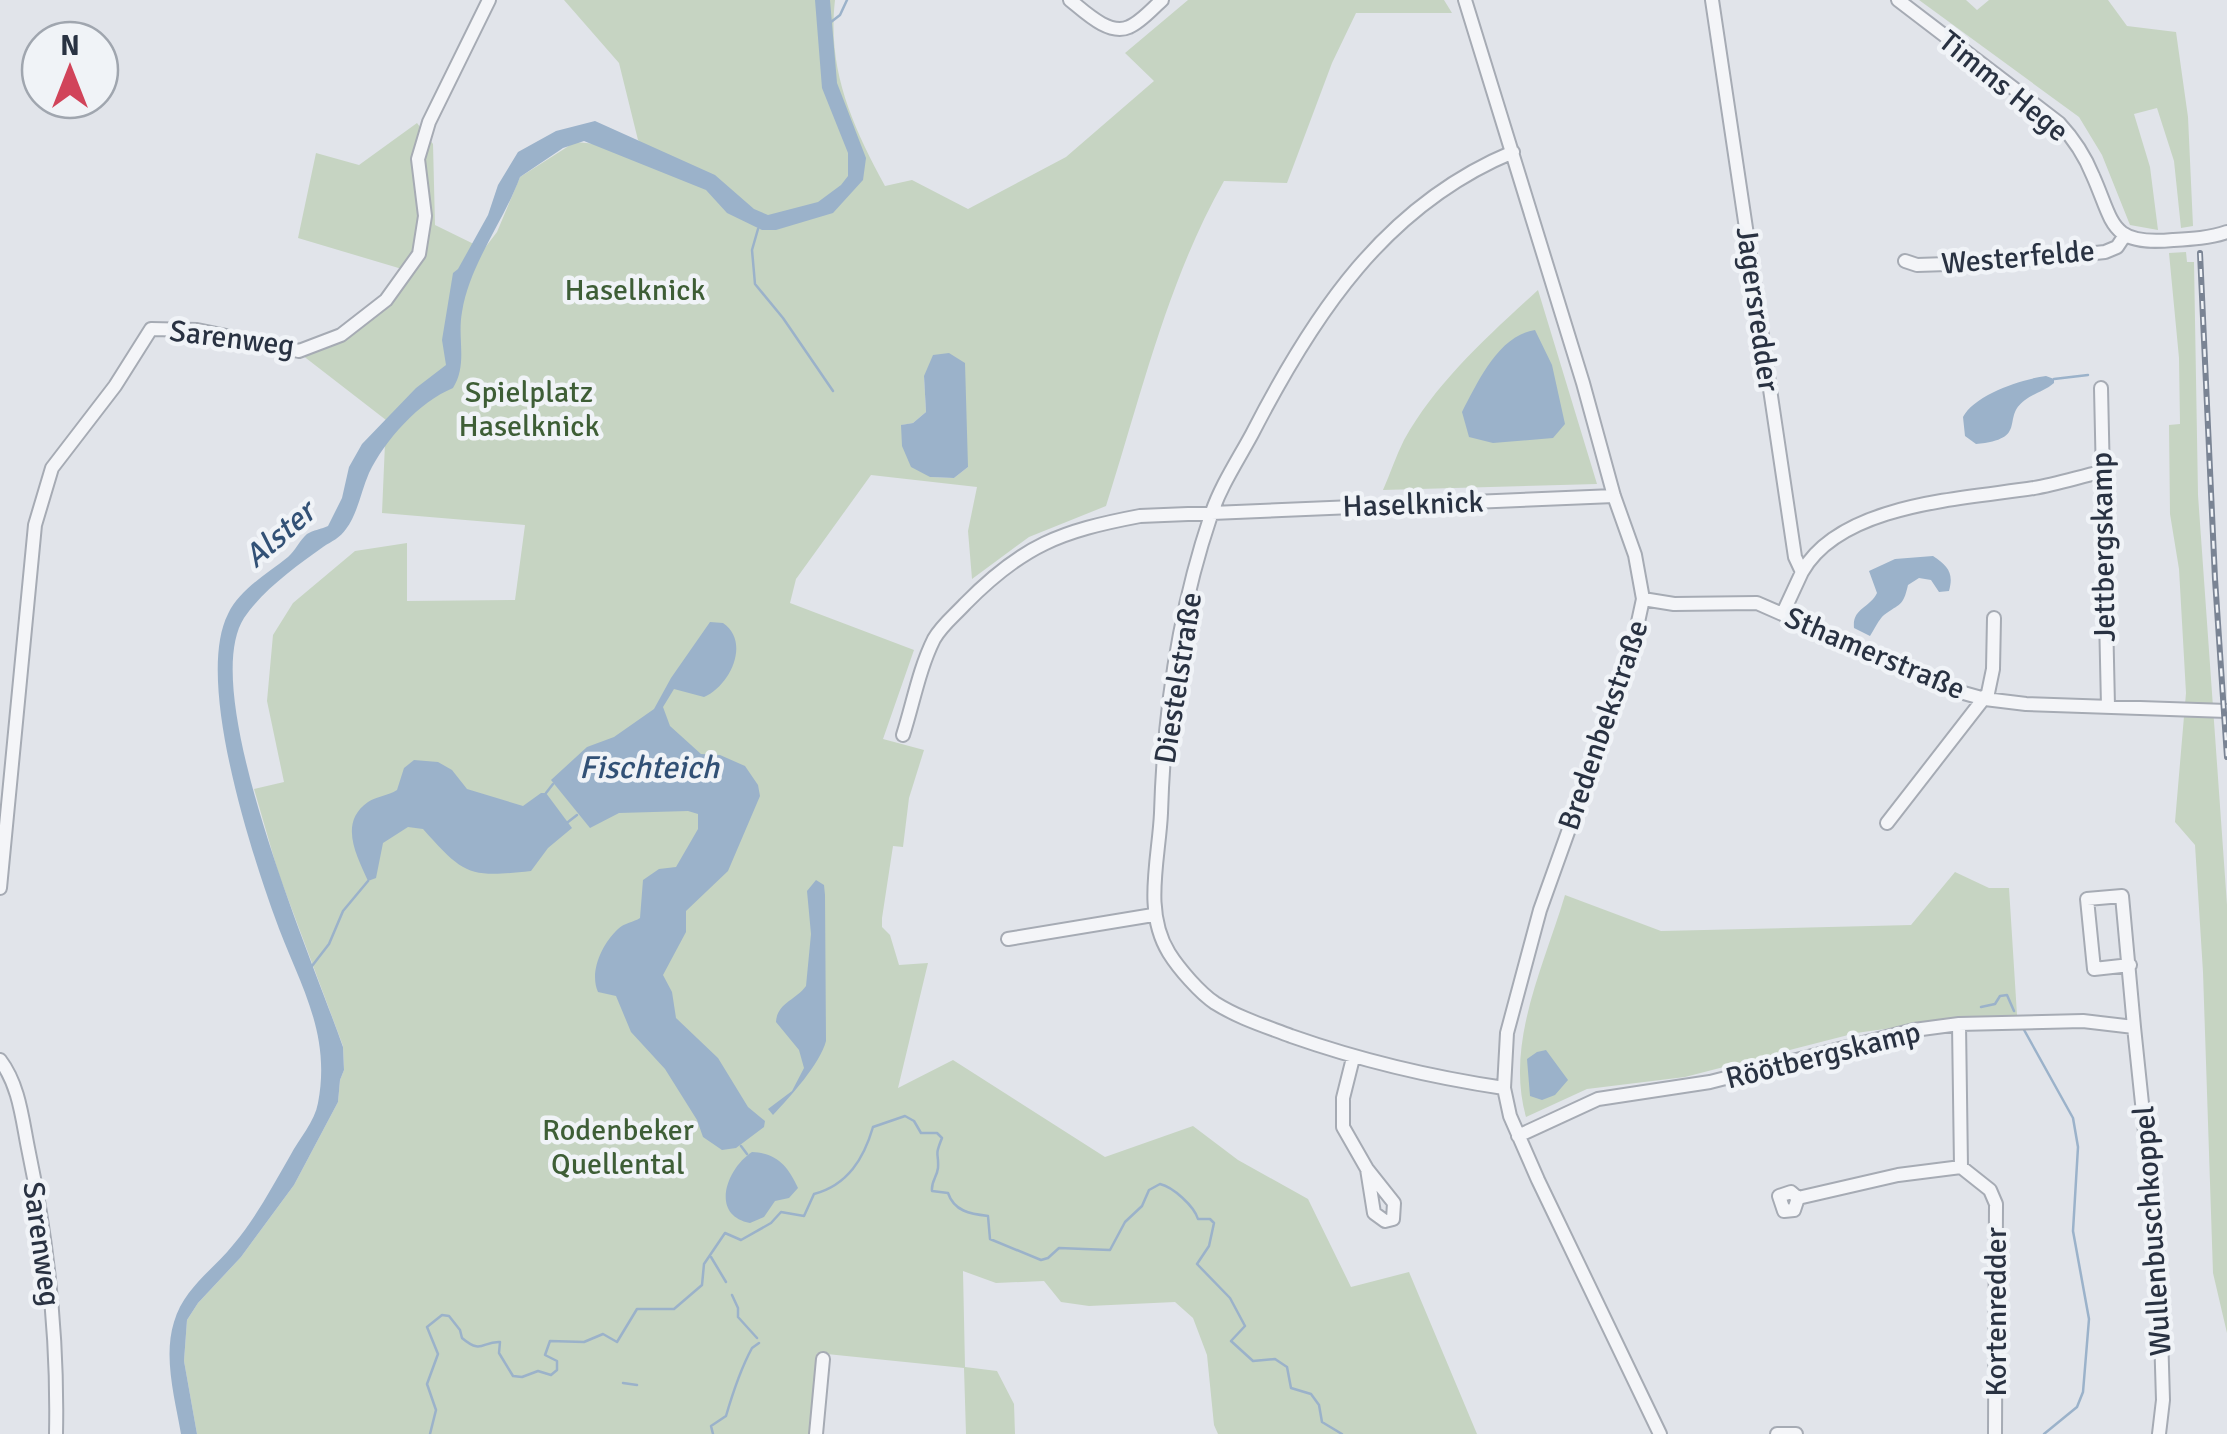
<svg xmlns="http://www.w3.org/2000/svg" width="2227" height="1434" font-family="Signika,sans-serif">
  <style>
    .green { fill: #c6d4c2; fill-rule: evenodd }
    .water { fill: #9bb2ca }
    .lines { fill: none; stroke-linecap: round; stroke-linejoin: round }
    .stream { stroke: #9bb2ca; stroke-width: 2.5 }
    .minor-casing { stroke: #a6abb4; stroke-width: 16 }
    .minor { stroke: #f4f5f8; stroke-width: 12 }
    .rail-casing { stroke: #7a8494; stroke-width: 6 }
    .rail { stroke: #f0f3f7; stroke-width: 2.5; stroke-dasharray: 8; stroke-linecap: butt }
    .labels { text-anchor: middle; stroke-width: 9; stroke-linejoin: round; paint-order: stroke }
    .street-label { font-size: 30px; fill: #293242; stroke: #f0f3f7 }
    .park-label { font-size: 30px; fill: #3e5e36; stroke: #f0f3f7 }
    .water-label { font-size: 32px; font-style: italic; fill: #325176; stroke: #f0f3f7 }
  </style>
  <rect width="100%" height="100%" fill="#e1e4ea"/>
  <!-- green -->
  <path class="green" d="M564,0H835C827,70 852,125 885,186L912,180L968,209L1066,157L1154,81L1125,53L1188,0H1444L1452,13H1356L1332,63L1287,183L1224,181C1167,282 1141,396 1106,506L1029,537L972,579L968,531L977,487L871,475L796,579L790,603L914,650L883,739L924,750L909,798L903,847L893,846L882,918V927L890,935L899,965L928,963L898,1088L953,1060L1105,1157L1193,1126L1238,1160L1308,1199L1351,1287L1409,1272L1477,1434H1218L1214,1425L1207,1355L1193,1318L1175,1302L1089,1306L1061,1302L1044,1281L996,1283L963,1271L965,1367L997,1371L1014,1404L1015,1434H966L964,1368L817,1353L809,1434H197L184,1361L187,1320L198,1303L241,1257L294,1185L338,1102L340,1080L344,1070L343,1046L278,872L254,789L284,782L267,701L273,635L293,603L355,551L407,543V601L515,600L525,525L382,513L386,420L302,355L344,339L389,307L412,272L298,238L316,153L359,165L417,123L433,144L435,225L484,249L497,232L520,177L575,142L597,144L680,177L638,140L619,63ZM924,376L968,467L954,478L930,477L902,425L913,423L926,412Z
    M1919,0H1966L1977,10L1989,0H2108L2127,26L2176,32L2188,117L2193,226L2181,228L2174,161L2157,108L2134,114L2150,167L2158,230L2130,225L2102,155L2079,117Z
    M2186,252L2187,262H2194L2198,495L2227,905V1333L2213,1273L2203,972L2195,845L2175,822L2186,693L2179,569L2170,514L2169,425L2180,424L2179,358L2169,253Z
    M1538,290L1597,484L1383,490C1390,474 1396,456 1404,440C1437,381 1489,335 1538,290Z
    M1955,872L1989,888H2009L2017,1015L1950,1020L1856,1033L1685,1077L1587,1089L1526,1117C1505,1043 1544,966 1565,895L1661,931L1911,925Z"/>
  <!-- water -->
  <path class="water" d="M815,0H830L837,83L866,158L863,180L833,213L776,230H762L727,213L706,190L584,141L563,148L520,177C503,223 470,263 462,312C457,339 468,364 453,388C419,402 385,440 369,473C361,491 358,513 346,529C340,538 332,541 323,547C296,566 262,591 244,618C196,693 314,963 343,1047L344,1070L340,1080L338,1102L294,1185L241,1257L198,1303L187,1320L184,1361L197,1434H181C175,1399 163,1357 174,1322C184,1288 212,1271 233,1245C256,1218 272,1187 290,1156C299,1139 315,1121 318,1103C332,1030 297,981 274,915C250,848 195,679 228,614C240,589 267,574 288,557C295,551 300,540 307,534C313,530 322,529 328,526L342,498L349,467L362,444L416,388L446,365L442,340L453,273L458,269L488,215L498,185L518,152L556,131L595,121L715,175L754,209L768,215L818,202L841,185L848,176V153L822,88Z
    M1535,330L1552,365L1565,424L1553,438L1493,443L1469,437L1462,412C1478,382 1498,336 1535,330Z
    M949,353L965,363L968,467L954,478L930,477L911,467L902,446L901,425L913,423L926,412L924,376L933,355Z
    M2046,376L2054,379V383C2045,391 2034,393 2025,400C2000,418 2030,439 1976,444L1965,436L1963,417C1974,395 2022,379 2046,376Z
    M1933,556C1948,566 1954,573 1949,591L1939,592L1931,580L1919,578L1908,585C1903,607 1900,603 1884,615C1879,619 1874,630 1870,636L1854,628C1852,608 1870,608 1877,593L1869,571L1895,559Z
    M710,622L723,623C751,642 730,686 704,697L674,689L663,707L670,726L701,754L720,755L745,766L758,785L760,796L728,871L686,911V932L663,975L672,992L676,1018L718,1058L748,1107L765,1121L764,1127L736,1148L722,1150L703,1137L697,1120L665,1069L631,1032L616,996L598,992C589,972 602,944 618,929C624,923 634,922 640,918L643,880L659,869L676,867L698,829V814L688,811L619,813L590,828L551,780L587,747L614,737L654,709L671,678Z
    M414,760L438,762L452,770L467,789L523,806L541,793H546L572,828L548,848L531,871C469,878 464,875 423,829L408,827L383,843L376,878L368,881C357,856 338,823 368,802C377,796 388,796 397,790L404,768Z
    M816,880L824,885L825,895L826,1041C820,1064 790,1097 773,1115L768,1109L792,1091L804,1068L799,1050L776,1022C777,1003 796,1000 806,986L811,934L807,891Z
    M1546,1050L1568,1080L1555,1095L1542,1100L1530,1096L1527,1059L1537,1052Z
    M752,1152C777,1153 788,1166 798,1188L789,1198L775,1201L764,1217L750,1223C709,1215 727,1168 752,1152Z"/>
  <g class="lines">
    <!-- stream -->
    <path class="stream" d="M831,22L840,15L847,0
      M758,229L752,250L755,284L783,318L833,391
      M2054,379L2088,375
      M546,793L553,784
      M568,822L577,815
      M312,966L329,944L343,911L368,881
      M1981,1007L1995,1004L2000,996L2007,995L2014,1011
      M2023,1028L2073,1118L2078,1147L2073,1231L2089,1319L2083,1392L2077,1407L2044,1434
      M741,1146L747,1154
      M711,1257L726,1282
      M732,1295L738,1308V1317L757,1338
      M623,1383L637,1385
      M430,1434L436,1410L427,1384L438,1354L427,1327L442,1315L449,1316L460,1330L462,1338C482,1355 482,1341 500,1342L499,1353L513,1376L522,1377L538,1371L551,1375L557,1370V1361L545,1355L550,1341L584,1342L603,1334L617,1342L637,1309H674L702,1285L704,1264L725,1233L741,1240L771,1223L781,1212L804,1216L814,1194C848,1185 864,1158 873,1127L905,1116L914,1121L921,1133H937L942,1138C934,1158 939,1151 938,1168C937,1177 931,1181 932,1191L948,1193C954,1211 970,1214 988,1216L990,1239L1041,1260L1048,1258L1059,1248L1110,1250L1125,1222L1142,1206L1149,1190L1160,1184C1173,1187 1194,1206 1198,1219H1210L1214,1223L1209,1246L1197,1264L1230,1298L1245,1326L1231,1341L1253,1361L1275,1359L1287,1367L1291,1388L1311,1394L1319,1405L1322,1422L1342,1434
      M713,1434L711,1426L726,1416C733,1392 740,1370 752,1348L759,1343"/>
    <defs>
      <path id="minor" d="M1070,0C1085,12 1109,36 1129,27C1141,22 1153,8 1162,0
        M1465,0L1583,383L1614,496L1635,555L1643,599L1630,659L1540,910L1507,1033L1504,1088L1510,1116L1538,1180L1660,1434
        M1712,0L1795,557L1802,572L1783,613
        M1898,0L2059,123C2073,138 2085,156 2093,176C2114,223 2109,246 2173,240C2191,239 2210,238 2227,232
        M1905,261L1917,265L2008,262L2105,252L2117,247L2125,235
        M2101,388L2108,706
        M1802,572C1841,503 1964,499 2034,488C2056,484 2079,477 2101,472
        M1643,599L1674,604L1757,603L1960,692L1985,699L2026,704L2227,711
        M903,735C913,704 919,669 934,639C942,625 954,616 965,604C1023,545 1061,531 1140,516L1614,496
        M1887,823L1988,693L1993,669L1994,618
        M0,888L35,525L52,468L115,386L151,329L197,330L299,351L341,335L386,300L419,254L425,216L418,159L429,122L489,0
        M1008,939L1153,915
        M2130,965L2094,969L2087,899L2122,896L2134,1027
        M1959,1024L1961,1167L1990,1190L1996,1204L1995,1434
        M1353,1058L1343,1098V1127L1367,1169L1374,1213L1385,1221L1393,1219L1394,1203L1367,1169
        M0,1060C19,1085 22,1118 28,1148C48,1243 58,1337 56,1434
        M1504,1088C1430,1077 1362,1061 1291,1036C1265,1026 1239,1018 1215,1003C1200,993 1179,969 1169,953C1143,911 1159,859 1161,813C1164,712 1179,610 1211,515C1220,487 1238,460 1252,434C1313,315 1385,205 1513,152
        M1518,1136L1598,1099L1710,1082L1914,1030L1959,1024L2083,1021L2134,1027L2159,1266L2163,1400L2159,1434
        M1798,1198L1794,1210L1784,1211L1779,1196L1791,1192L1798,1198L1898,1175L1961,1167
        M816,1434L823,1359
        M1777,1434H1796"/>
    </defs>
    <!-- minor casing -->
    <use href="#minor" class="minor-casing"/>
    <!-- minor -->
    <use href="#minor" class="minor"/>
    <defs>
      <path id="rail" d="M2200,253L2215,579L2227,757"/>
    </defs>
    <!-- rail casing -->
    <use href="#rail" class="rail-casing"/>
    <!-- rail -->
    <use href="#rail" class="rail"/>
  </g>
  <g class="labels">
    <!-- street labels -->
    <g class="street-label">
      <text transform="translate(2004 86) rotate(39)" y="10">Timms Hege</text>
      <text transform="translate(2018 257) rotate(-5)" y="10">Westerfelde</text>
      <text transform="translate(1758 309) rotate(82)" y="10">Jagersredder</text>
      <text transform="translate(232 338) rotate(7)" y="10">Sarenweg</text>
      <text transform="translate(1413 504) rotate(-2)" y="10">Haselknick</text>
      <text transform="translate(2103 547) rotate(-91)" y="10">Jettbergskamp</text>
      <text transform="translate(1875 653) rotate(23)" y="10">Sthamerstraße</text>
      <text transform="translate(1178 678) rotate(-81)" y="10">Diestelstraße</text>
      <text transform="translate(1603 725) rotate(-71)" y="10">Bredenbekstraße</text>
      <text transform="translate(1823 1055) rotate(-14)" y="10">Röötbergskamp</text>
      <text transform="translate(2152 1231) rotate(-94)" y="10">Wullenbuschkoppel</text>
      <text transform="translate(42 1244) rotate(82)" y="10">Sarenweg</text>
      <text transform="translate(1996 1312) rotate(-90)" y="10">Kortenredder</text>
    </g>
    <!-- park labels -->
    <g class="park-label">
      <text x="635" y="300">Haselknick</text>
      <text x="529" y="402">Spielplatz<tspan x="529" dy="34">Haselknick</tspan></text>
      <text x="618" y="1140">Rodenbeker<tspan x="618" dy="34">Quellental</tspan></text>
    </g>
    <!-- water labels -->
    <g class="water-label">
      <text transform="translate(279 534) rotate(-41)" y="11">Alster</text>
      <text x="649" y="778">Fischteich</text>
    </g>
  </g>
  <!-- north arrow -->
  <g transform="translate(70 70)"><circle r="48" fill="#f0f3f7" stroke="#a0a6af" stroke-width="2.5"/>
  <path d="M0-8L18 38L0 25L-18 38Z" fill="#d1445a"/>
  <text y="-15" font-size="28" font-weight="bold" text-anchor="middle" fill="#293242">N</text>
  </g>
</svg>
